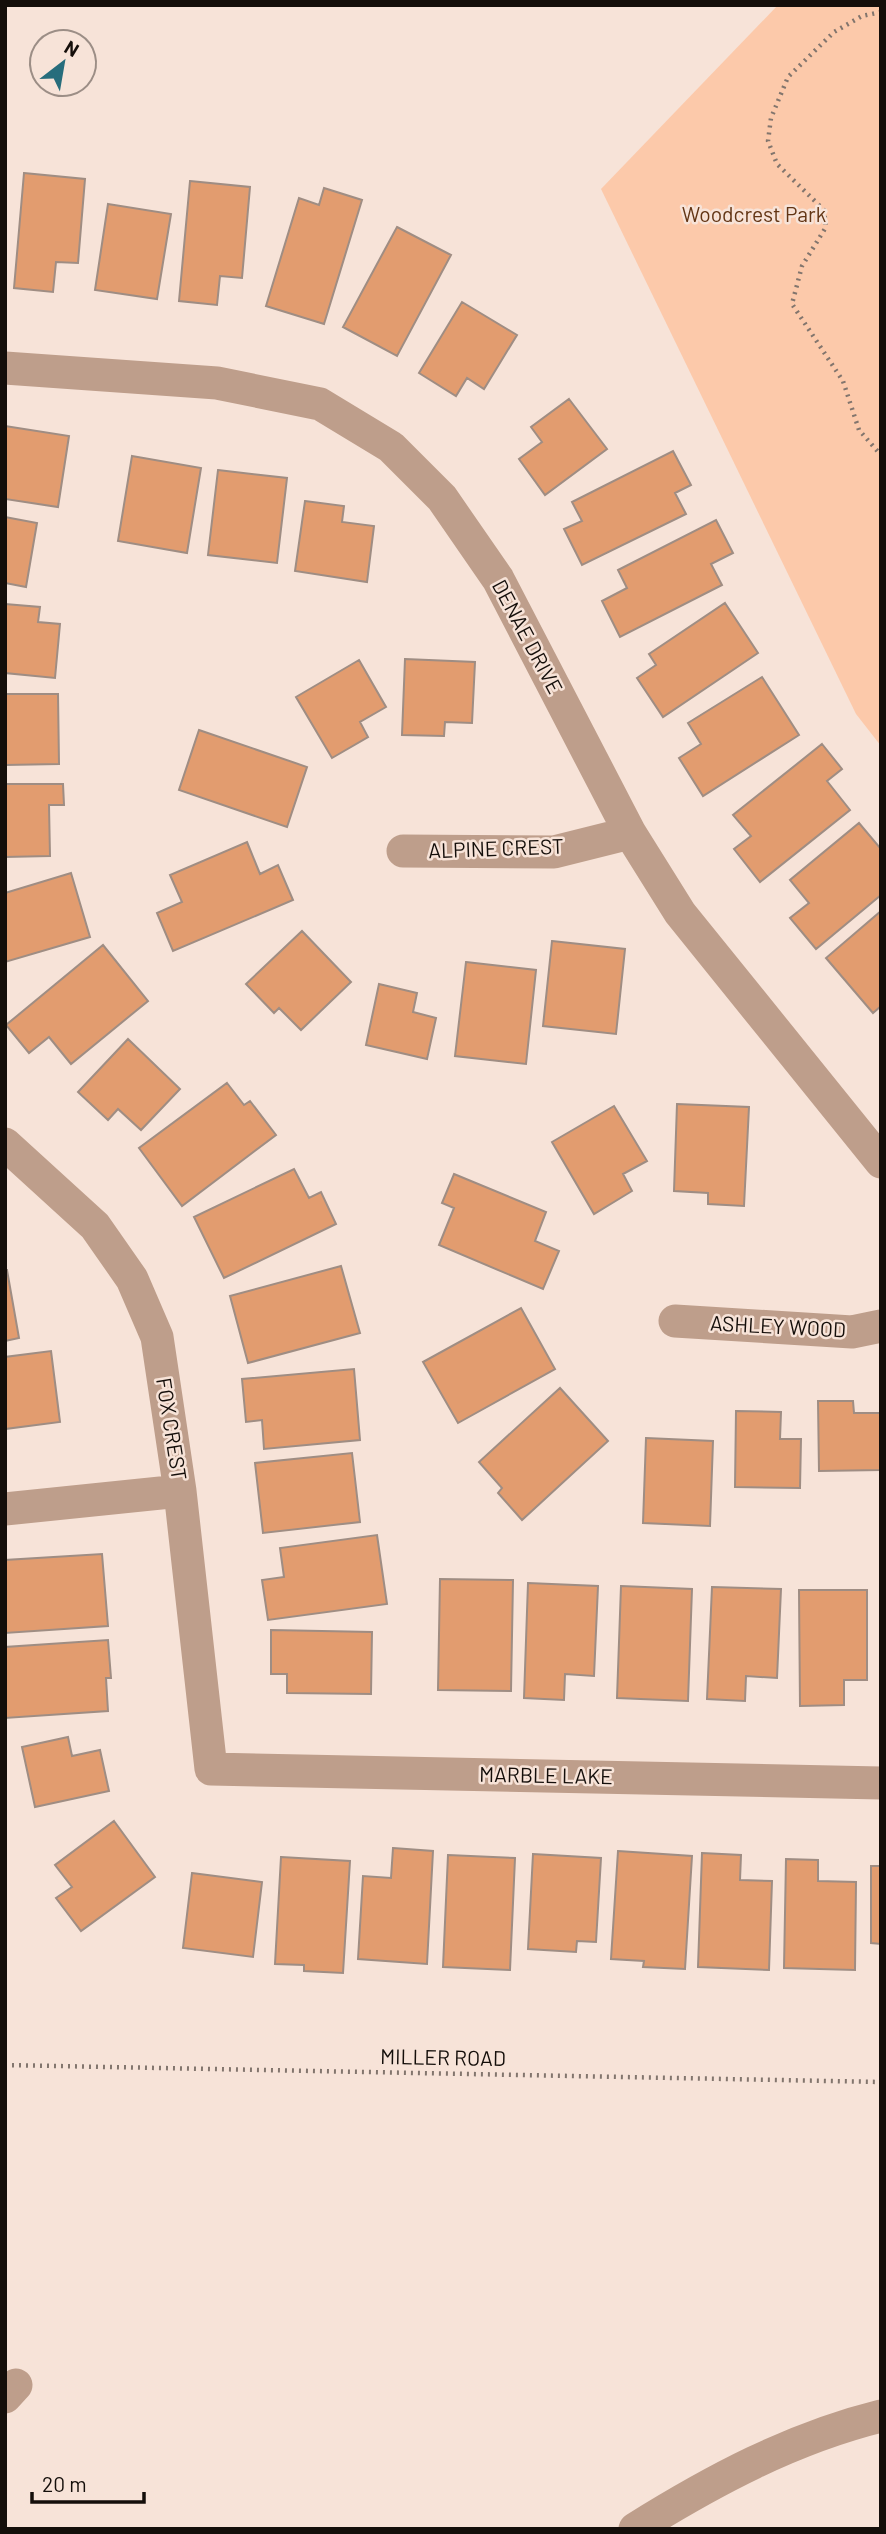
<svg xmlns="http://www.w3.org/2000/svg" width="886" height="2534" font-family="Barlow,sans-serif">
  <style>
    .green { fill: #fcc9aa }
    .building { fill: #e29c6f; stroke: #9f8d83; stroke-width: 2 }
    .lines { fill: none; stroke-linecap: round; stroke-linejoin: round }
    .path { stroke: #82756d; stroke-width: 4.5; stroke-dasharray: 2 5; stroke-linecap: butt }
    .minor { stroke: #be9e8b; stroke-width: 33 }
    .labels { text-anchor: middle; stroke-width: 5; stroke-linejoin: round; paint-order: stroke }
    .park-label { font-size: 21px; fill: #633514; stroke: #f7e3d8 }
    .street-label { font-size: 21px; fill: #140e0a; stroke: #f7e3d8 }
  </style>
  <rect width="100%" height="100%" fill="#f7e3d8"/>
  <!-- green -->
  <path class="green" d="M778,5H881V746L856,714L601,189Z"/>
  <!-- building -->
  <path class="building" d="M24,173L85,179L78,263L56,262L53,292L14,288Z
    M190,181L250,187L242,278L220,276L217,305L179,301Z
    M324,188L362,200L324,324L266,306L299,198L319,205Z
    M108,204L171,214L157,299L95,290Z
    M397,227L451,255L397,356L343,327Z
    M462,302L517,335L484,389L467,378L456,396L419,373Z
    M569,399L607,449L545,495L519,459L542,442L531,427Z
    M5,426L69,436L58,507L5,499Z
    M673,451L691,485L675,493L686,514L582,565L564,529L582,521L572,502Z
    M132,456L201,468L187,553L118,541Z
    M218,470L287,478L277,563L208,555Z
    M305,501L344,506L342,522L374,526L367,582L295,571Z
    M5,517L37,523L26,587L5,583Z
    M716,520L733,553L711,564L722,585L620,637L602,601L627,588L618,570Z
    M725,603L758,653L663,717L637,678L656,665L649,654Z
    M5,604L40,607L38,622L60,624L55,678L5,673Z
    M405,659L475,662L472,723L445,722L444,736L402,735Z
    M359,660L386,707L360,722L368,737L332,758L296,697Z
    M762,677L799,735L703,796L679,758L701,744L688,723Z
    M5,694H58L59,764L5,765Z
    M199,730L307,767L287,827L179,790Z
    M822,744L842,769L827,781L850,810L760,882L734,849L751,836L733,815Z
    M5,784H63L64,805H49L50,856L5,857Z
    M859,823L881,849V895L816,949L790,918L809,903L790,880Z
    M247,842L260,874L278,865L293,900L173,951L157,913L182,902L170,875Z
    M71,873L90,937L5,962V893Z
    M881,911V1006L873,1013L826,958Z
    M302,931L351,982L301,1030L279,1008L274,1013L246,984Z
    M552,941L625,949L616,1034L543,1026Z
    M103,945L148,1001L71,1064L49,1037L29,1053L6,1025Z
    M466,962L536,970L526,1064L455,1056Z
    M379,984L417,993L413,1012L436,1018L427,1059L366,1045Z
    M128,1039L180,1089L141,1130L118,1109L108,1120L78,1092Z
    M227,1083L244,1105L250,1101L276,1135L182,1206L139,1148Z
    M677,1104L749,1107L744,1206L708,1204V1193L674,1191Z
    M614,1106L647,1161L623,1174L632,1191L594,1214L552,1142Z
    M294,1169L309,1198L321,1192L336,1224L224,1278L194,1217Z
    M454,1174L546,1212L535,1241L559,1251L543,1289L439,1245L454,1208L442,1203Z
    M341,1266L360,1333L248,1363L230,1296Z
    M5,1270H7L19,1338L5,1341Z
    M521,1308L555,1369L458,1423L423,1362Z
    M51,1351L60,1422L5,1429V1357Z
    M354,1369L360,1440L264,1449L262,1420L246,1422L242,1379Z
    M560,1388L608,1441L522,1520L498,1493L502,1488L479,1462Z
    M818,1401H853L854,1413H881V1470L819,1471Z
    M736,1411L781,1412L780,1439H801L800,1488L735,1487Z
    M646,1438L713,1441L710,1526L643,1523Z
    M352,1453L360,1522L263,1533L255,1463Z
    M377,1535L387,1604L268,1620L262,1580L284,1577L280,1548Z
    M102,1554L108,1626L5,1633V1560Z
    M440,1579L513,1580L511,1691L438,1690Z
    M528,1583L598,1586L594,1676L565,1674L564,1700L524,1698Z
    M621,1586L692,1589L688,1701L617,1698Z
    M712,1587L781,1589L777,1678L746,1676L745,1701L707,1699Z
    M799,1590H867V1680H844V1705L800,1706Z
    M271,1630L372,1632L371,1694L287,1693V1674H271Z
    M108,1640L111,1678H106L108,1711L5,1718V1647Z
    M68,1737L72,1756L100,1750L109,1791L35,1807L22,1747Z
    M114,1821L155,1877L81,1931L56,1898L72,1887L55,1865Z
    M393,1848L433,1851L427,1964L358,1959L363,1876L391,1878Z
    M618,1851L692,1856L685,1969L643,1967L644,1961L611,1959Z
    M702,1853L741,1855L740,1880L772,1881L769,1970L698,1967Z
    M533,1854L601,1858L596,1942L577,1941L576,1952L528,1949Z
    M448,1855L515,1858L510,1970L443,1967Z
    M281,1857L350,1861L343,1973L304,1971V1965L275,1964Z
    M786,1859L818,1860V1881L856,1882L855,1970L784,1968Z
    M871,1866H881V1944L871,1943Z
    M192,1873L262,1882L253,1957L183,1948Z"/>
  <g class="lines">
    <!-- path -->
    <path class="path" d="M881,12L862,16L834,32L788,77L771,118L768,141L777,164L824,210L826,227L802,266L792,304L843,381L859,430L881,455
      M5,2065L881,2082"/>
    <!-- minor -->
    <path class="minor" d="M5,368L217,383L320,404L391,447L442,498L498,579L630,833L680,913L881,1162
      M403,851L554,852L630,833
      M5,1144L95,1226L132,1279L157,1337L180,1491L211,1769L881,1783
      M675,1321L852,1332L881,1326
      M5,1509L180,1491
      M5,2397L16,2385
      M635,2529C712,2481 792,2438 881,2416"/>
  </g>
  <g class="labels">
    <!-- park labels -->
    <g class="park-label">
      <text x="754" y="222">Woodcrest Park</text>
    </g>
    <!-- street labels -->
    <g class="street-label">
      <text transform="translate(527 637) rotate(62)" y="7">DENAE DRIVE</text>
      <text transform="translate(496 849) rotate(-2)" y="7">ALPINE CREST</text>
      <text transform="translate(778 1327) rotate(3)" y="7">ASHLEY WOOD</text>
      <text transform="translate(171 1429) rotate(81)" y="7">FOX CREST</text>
      <text transform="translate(546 1776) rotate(1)" y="7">MARBLE LAKE</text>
      <text transform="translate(443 2058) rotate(1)" y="7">MILLER ROAD</text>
    </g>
  </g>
  <!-- border -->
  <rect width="886" height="2534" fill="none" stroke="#140e0a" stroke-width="14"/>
  <!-- north arrow -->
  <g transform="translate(63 63) rotate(31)"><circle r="33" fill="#f7e3d8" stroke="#9c8e86" stroke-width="2"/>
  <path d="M0-5L12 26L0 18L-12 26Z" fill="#276d7c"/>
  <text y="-10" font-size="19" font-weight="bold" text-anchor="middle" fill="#140e0a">N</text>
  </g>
  <!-- scale -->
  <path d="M32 2492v10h112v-10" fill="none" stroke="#140e0a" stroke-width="3.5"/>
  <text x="42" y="2492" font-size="21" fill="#140e0a" stroke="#f7e3d8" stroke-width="5" paint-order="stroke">20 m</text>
</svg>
